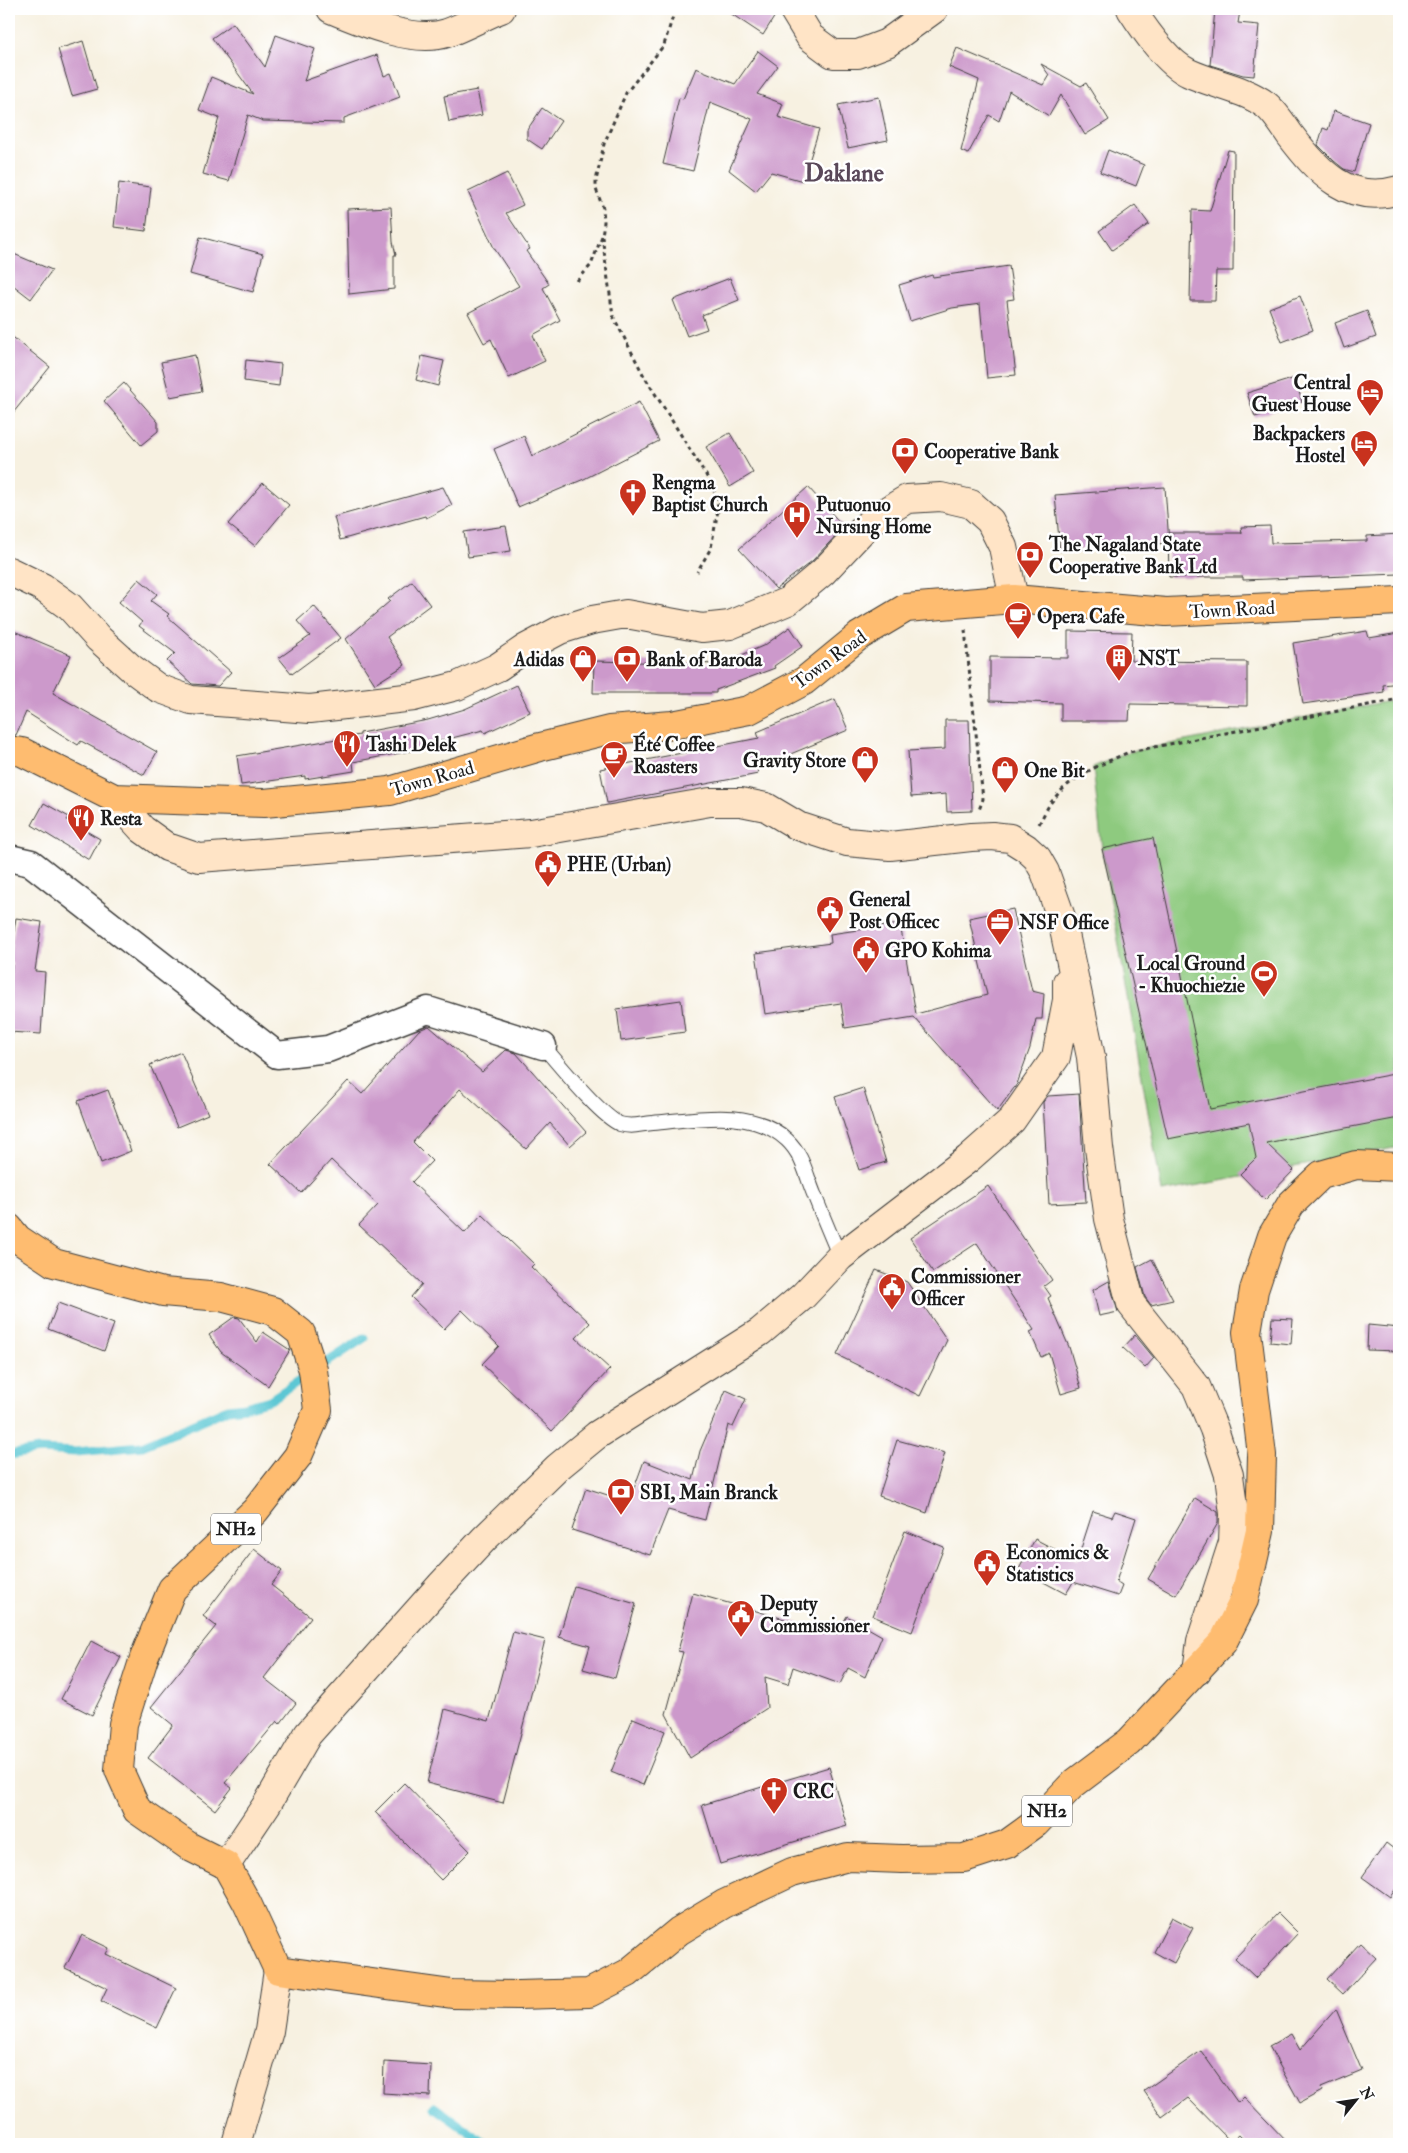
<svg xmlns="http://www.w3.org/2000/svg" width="1408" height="2153" font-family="'IM FELL Double Pica',serif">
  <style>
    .green { fill: #8eca7f; stroke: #55734e }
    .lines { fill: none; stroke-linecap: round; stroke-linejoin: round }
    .stream { stroke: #5bc7d4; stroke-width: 9 }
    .building { fill: #cc99cb }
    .lane-casing { stroke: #3d3c3a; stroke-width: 16 }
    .street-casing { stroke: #3d3c3a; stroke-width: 29 }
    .secondary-casing { stroke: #3d3c3a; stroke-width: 30 }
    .highway-casing { stroke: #3d3c3a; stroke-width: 30 }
    .path { stroke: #3d3c3a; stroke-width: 3; stroke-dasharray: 4 4; stroke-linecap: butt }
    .lane { stroke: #fff; stroke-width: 14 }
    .street { stroke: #fff; stroke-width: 26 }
    .secondary { stroke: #ffe4c6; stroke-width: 28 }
    .highway { stroke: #febc70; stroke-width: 28 }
    .labels { text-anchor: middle; stroke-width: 5; stroke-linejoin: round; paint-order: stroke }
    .shield { fill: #fff; stroke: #606060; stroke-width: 1 }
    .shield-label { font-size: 18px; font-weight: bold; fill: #1c1c1c }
    .poi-label { font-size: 19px; font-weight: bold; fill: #1c1c1c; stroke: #fff; text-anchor: start }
    .street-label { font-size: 19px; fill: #1c1c1c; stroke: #fff }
    .district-label { font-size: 24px; font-weight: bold; fill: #5a4859; stroke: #fff }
  </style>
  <rect width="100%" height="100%" fill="#fff"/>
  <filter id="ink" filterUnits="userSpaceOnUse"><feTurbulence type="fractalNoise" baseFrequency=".02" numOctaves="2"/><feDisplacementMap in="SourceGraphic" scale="10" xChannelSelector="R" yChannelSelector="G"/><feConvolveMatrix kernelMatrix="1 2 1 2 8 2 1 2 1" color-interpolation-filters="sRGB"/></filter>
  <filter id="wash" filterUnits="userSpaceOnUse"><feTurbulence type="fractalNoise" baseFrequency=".0096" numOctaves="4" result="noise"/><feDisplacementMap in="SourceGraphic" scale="20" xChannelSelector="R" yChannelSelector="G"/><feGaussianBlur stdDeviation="1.12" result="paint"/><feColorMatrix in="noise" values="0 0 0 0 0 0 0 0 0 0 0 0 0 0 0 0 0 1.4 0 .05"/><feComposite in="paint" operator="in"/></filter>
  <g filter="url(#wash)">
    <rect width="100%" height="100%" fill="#f7f1e1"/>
    <!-- green -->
    <path class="green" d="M1399,699V1147L1162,1192L1102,849L1093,767L1129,752Z"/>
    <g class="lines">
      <!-- stream -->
      <path class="stream" d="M9,1455L39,1450L76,1452L142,1446L228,1409L245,1407L270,1400L364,1338
        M434,2107L486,2144"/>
    </g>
    <g id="blocks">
      <!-- building -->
      <path class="building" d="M724,9H777L778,11L763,35Z
        M1215,9L1240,11L1238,23L1259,25L1254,76L1243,75L1210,65Z
        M233,23L265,67L276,35L315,49L304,81L377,55L384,76L391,73L400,97L344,118V123L263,121L248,115L229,181L203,174L219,118L199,110L211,77L253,94L212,38Z
        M83,41L97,89L72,96L58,49Z
        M957,48L1043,85L1049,75L1041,64L1081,86L1086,83L1109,120L1085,135L1061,95L1049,116L1009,91L999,121L989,115L968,154L961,151L979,80L949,67Z
        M758,51L778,66L757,94L783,104L778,117L819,129L803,181L771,172L756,191L729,170L752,119L710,102L693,171L663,164L679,98L683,99L696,68L735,84Z
        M477,90L482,115L449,122L444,96Z
        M879,97L888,140L848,148L838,105Z
        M542,108L561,121L542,149L527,139V130Z
        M1334,111L1369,123L1354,172L1344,169L1334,161L1318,145L1323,128L1328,130Z
        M1108,150L1144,165L1136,186L1100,172Z
        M1228,150L1234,151L1233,271H1216L1215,301H1190L1192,210L1210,211Z
        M507,173L523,205L506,213L530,249L526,251L549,284L543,288L560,320L533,335L545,361L509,378L491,339L484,343L468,313L519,286L494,248L468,192Z
        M119,183L151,187L146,231L114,227Z
        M1135,205L1149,224L1112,250L1099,231Z
        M391,207L393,242L396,255H394V289L349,294L347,209Z
        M200,237L263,254L253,292L190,274Z
        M9,252L52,270L31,299L9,282Z
        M1009,266L1014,299L1007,300L1016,375L987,378L980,304L952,308L910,321L899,285L932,275L933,277Z
        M730,278L739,300L702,315L707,329L687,336L673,300Z
        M1300,296L1313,330L1282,342L1269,308Z
        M1367,311L1376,337L1344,348L1335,323Z
        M9,334L50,367L9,418Z
        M195,355L202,391L170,397L161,362Z
        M422,356L444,361L438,386L416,380Z
        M246,360L281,364L279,386L244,381Z
        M1295,378L1302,402L1255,417L1247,393Z
        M124,383L158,422V431L141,445L104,401Z
        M639,402L659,441L584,479L518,507L494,449L524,436L532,456Z
        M730,433L753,473L730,487L706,447Z
        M263,483L289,505L255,546L228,524Z
        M443,487L452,505L426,518L425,516L340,540L334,517Z
        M808,487L844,527L812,561L776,589L739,549Z
        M1165,487L1169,543L1060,551L1055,495Z
        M506,526L511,551L468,557L464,532Z
        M1270,526L1271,543L1367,541V536L1399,534V574L1243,580V577H1169L1168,533H1242L1241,527Z
        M139,579L157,594L151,601L169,614L167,616L231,672L218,686L192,684L167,661L175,653L139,626L142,622L119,602Z
        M412,581L430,605L387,637L405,665L375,684L346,639L390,601L388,599Z
        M314,606L341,638L292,674L279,658L310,636L297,621Z
        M790,627L803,646L774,666L775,668L716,690V693H593L594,661L721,664L765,645Z
        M9,629L71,655L53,693L157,752L144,775L81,741L78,745L26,712L16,735H9Z
        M1068,631L1132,632L1131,661L1247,662V706L1130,704L1129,721H1061V703L990,701V657L1068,658Z
        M1367,631L1369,638L1399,633V683L1383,685L1384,692L1303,704L1293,643Z
        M517,685L530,712L485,733L483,730L425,745L426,748L353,762L354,771L305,779V776L241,785L237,756L360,735V733L428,720L465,709Z
        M835,699L848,730L757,768L758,774L607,803L600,769L759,738L757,732Z
        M945,720H969L972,811L947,812L946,794L911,797L908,751L945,749Z
        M44,803L69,817L67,820L100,839L89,860L32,825Z
        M1153,838L1210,1109L1399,1073V1118L1266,1143L1294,1170L1265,1200L1240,1174L1256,1158L1249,1123L1168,1139L1102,849Z
        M1013,909L1032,991L1044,994L1042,1019H1036L1030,1048L1017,1084L997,1111L914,1017L845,1028L841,1003L765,1014L756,953L831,943L830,934L900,924L916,1014L987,995L969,918Z
        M16,918L42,922L35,971L45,972L41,1034L9,1032L12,962H9Z
        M681,1000L685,1032L621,1041L617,1009Z
        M429,1026L482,1072L506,1050L516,1053L586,1132L570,1146L550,1123L526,1149L460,1089L413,1142L432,1161L412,1182L465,1233L482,1214L534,1264L531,1267L590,1323L576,1338L610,1369L552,1431L482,1364L499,1346L462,1310L444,1329L411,1297L422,1284L359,1225L378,1205L331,1160L301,1193L270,1164L348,1081L362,1094L419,1030Z
        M181,1052L208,1114L177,1127L150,1065Z
        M863,1088L886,1162L859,1170L835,1097Z
        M108,1090L131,1151L101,1163L78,1101Z
        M1079,1094L1086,1202L1049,1204L1043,1102L1048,1096Z
        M988,1186L1052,1280L1044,1286L1051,1296L1048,1298L1069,1347L1081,1388L1061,1394L1049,1353L1041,1357L1030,1332L1034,1330L977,1243L933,1272L910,1238Z
        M1152,1259L1173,1300L1151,1305L1145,1297L1137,1267Z
        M876,1270L907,1282L947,1340L920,1396L837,1355Z
        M1109,1281L1118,1312L1099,1316L1093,1290Z
        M58,1303L114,1324L104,1351L48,1329Z
        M234,1317L239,1318L257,1342L263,1332L290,1350L268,1386L221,1352L209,1335Z
        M1272,1318L1293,1319L1291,1344L1270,1342Z
        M1368,1325L1399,1328V1351L1367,1350Z
        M1135,1335L1154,1358L1145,1368L1123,1348Z
        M726,1390L746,1399L733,1427L728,1425L705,1520L668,1510L650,1555L572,1530L586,1488L629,1502L644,1461L693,1480L700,1451Z
        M897,1440L945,1453L927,1513L879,1496Z
        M1195,1498L1218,1512V1523L1176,1595L1148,1579Z
        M1093,1511L1112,1517L1115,1511L1136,1518L1116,1582L1122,1586L1118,1596L1073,1582L1066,1594L1019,1569L1035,1539L1077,1561Z
        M905,1531L944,1547L912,1632L873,1616Z
        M254,1549L282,1571L271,1585L311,1617L264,1678L296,1703L280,1724L277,1721L225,1783L232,1788L215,1810L148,1758L173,1725L151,1707L216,1626L203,1616Z
        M574,1586L636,1604L615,1678L583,1669L590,1646L559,1637Z
        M693,1593L837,1634L847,1616L882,1636L865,1677L848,1668L840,1684L793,1667L788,1684L765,1677L767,1708L690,1758L666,1714L683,1652L678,1651Z
        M513,1632L545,1640L503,1803L427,1783L445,1709L489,1721Z
        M91,1641L121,1657L92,1715L61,1699Z
        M633,1718L665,1731L643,1785L611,1772Z
        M829,1767L847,1826L720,1864L702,1805Z
        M404,1783L470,1851L441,1880L375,1812Z
        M1386,1843L1399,1853V1884L1390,1897L1362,1877Z
        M1278,1913L1298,1933L1256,1978L1235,1958Z
        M1172,1917L1193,1928L1174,1963L1154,1952Z
        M82,1935L109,1948L106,1954L176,1988L157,2028L101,2001L107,1988L65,1968Z
        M1360,1943L1376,1958L1343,1994L1327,1979Z
        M1336,2009L1362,2071L1321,2088L1322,2091L1300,2103L1269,2046L1291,2034L1300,2050Z
        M1201,2051L1238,2103L1244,2097L1289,2144H1248L1239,2135L1231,2142L1188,2098L1162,2117L1144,2091Z
        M384,2062L431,2065L430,2096L383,2093Z"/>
    </g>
  </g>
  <g filter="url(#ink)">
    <use href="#blocks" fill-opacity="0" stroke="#3d3c3a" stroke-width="1"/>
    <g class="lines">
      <defs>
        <path id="lane" d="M543,1046C558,1063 601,1117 620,1124C632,1128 640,1124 653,1123C697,1119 752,1107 787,1140C803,1155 806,1175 814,1194C822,1215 831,1236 840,1257"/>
        <path id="street" d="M9,858L31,863L277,1055L328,1049L428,1010L543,1046"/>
        <path id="secondary" d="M331,9C362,22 414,44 447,33C466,26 483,16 501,9
          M793,9L810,37L833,54H858L887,43L934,9
          M1131,9C1144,29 1167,63 1189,73C1215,85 1243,88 1266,105C1275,112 1283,125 1290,135C1318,172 1348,205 1399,190
          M9,571L42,587L70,607L99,639L131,668L158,688L191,700L310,709L414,697L457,686L498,667L526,648L560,630L592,620L626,614L702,628L730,625L788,601L823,572L872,520L907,499L941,497L971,504L990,521L1003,547L1014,599
          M114,798L142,829L167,847L199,858L531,833L710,802H741L766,807L798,826L847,842L890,846L971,837L992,836L1010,838L1026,848L1037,858L1045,872L1062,920L1091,1057L1099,1148L1109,1219L1131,1304L1196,1386L1214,1429L1229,1475L1234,1514L1233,1542L1201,1641L1197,1671
          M226,1865L267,1804L308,1734L441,1585L484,1539L558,1467L597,1435L760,1332L803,1296L840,1257L968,1159L1012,1120L1056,1057L1067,1000V982
          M236,2144L269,2031L278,1970"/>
        <path id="highway" d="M9,750L22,752L114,798L264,803L390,791L540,747L609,730L672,725L749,710L804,681L859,636L906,608L1014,599L1166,612L1399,601
          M9,1228L18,1239L54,1263L163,1292L221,1297L273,1311L301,1333L313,1370L318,1410L298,1456L255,1511L172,1589L144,1658L123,1724L119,1770L137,1810L190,1847L226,1865L247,1903L278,1970L452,1994L518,1995L589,1993L628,1973L679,1931L724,1904L792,1872L848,1857L902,1859L964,1858L1007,1844L1036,1823L1072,1785L1129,1742L1223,1642L1244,1600L1260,1531L1262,1455L1247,1332L1254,1290L1272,1236L1291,1204L1321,1175L1356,1165L1399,1167"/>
      </defs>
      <!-- lane casing -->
      <use href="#lane" class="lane-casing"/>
      <!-- street casing -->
      <use href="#street" class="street-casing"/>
      <!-- secondary casing -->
      <use href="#secondary" class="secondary-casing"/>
      <!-- highway casing -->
      <use href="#highway" class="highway-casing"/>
      <!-- path -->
      <path class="path" d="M602,236L613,316L644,376L706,475L717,497L718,510L711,548L697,572
        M577,281L591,265L602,236L604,222L603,208L596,189V181L604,144L626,93L664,45L674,13
        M965,630L983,799L979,810
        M1039,824C1043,817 1047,807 1053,800C1071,776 1102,764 1129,752L1399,699"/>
      <!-- lane -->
      <use href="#lane" class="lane"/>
      <!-- street -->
      <use href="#street" class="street"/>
      <!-- secondary -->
      <use href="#secondary" class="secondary"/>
      <!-- highway -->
      <use href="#highway" class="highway"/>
    </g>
  </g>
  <!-- icons -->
  <defs>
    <symbol id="hotel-pin" viewBox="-11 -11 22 30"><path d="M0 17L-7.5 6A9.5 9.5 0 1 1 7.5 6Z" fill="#c8321e" stroke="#fff"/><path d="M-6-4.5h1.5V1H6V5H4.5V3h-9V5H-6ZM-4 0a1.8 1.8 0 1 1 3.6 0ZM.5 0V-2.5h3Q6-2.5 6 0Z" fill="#fff"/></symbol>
    <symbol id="bank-pin" viewBox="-11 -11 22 30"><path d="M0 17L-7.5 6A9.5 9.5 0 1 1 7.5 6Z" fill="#c8321e" stroke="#fff"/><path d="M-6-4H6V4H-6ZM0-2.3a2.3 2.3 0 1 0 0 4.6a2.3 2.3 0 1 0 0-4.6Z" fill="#fff"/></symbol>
    <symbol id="church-pin" viewBox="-11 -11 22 30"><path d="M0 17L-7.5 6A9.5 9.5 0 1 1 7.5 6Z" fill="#c8321e" stroke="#fff"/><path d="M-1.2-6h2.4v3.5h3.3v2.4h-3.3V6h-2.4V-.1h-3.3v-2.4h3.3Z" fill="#fff"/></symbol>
    <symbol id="hospital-pin" viewBox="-11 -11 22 30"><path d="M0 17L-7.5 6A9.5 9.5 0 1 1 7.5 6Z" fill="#c8321e" stroke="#fff"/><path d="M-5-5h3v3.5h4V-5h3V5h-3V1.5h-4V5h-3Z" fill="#fff"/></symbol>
    <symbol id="cafe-pin" viewBox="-11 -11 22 30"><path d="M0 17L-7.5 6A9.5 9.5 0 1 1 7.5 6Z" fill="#c8321e" stroke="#fff"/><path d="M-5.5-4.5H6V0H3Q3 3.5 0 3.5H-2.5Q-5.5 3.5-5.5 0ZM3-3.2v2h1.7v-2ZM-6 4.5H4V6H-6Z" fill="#fff"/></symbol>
    <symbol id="building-pin" viewBox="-11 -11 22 30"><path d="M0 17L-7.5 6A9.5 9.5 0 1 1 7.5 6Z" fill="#c8321e" stroke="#fff"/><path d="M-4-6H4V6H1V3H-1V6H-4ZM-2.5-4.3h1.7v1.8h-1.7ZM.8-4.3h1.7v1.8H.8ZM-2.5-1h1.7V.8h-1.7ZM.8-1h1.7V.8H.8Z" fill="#fff"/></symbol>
    <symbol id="shop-pin" viewBox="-11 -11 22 30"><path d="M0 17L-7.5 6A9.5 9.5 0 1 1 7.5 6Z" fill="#c8321e" stroke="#fff"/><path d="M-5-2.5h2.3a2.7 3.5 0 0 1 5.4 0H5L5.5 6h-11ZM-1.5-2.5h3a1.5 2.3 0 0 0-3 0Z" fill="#fff"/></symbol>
    <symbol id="restaurant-pin" viewBox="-11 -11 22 30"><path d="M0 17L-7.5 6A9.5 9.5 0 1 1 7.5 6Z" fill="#c8321e" stroke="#fff"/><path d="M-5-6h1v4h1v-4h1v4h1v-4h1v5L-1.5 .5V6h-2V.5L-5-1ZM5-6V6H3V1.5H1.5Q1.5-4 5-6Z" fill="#fff"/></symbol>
    <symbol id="civic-pin" viewBox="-11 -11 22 30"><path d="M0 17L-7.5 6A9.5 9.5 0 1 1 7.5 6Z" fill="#c8321e" stroke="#fff"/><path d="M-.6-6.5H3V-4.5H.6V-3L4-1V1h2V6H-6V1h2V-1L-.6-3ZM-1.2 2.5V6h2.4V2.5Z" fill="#fff"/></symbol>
    <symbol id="office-pin" viewBox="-11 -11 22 30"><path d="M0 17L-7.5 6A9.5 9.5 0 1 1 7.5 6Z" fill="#c8321e" stroke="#fff"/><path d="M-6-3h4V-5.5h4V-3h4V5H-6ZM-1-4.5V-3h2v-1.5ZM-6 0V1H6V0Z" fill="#fff"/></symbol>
    <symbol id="stadium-pin" viewBox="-11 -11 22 30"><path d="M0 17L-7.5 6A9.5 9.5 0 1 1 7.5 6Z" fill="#c8321e" stroke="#fff"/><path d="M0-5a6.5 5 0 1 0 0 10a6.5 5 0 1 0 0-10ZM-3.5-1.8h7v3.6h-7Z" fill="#fff"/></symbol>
  </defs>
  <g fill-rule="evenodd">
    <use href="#hotel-pin" x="1354" y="377" width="32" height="43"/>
    <use href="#hotel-pin" x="1348" y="428" width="32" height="43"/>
    <use href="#bank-pin" x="889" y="435" width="32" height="43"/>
    <use href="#church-pin" x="617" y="477" width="32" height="43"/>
    <use href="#hospital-pin" x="781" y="499" width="32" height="43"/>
    <use href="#bank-pin" x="1014" y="539" width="32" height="43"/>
    <use href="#cafe-pin" x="1002" y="600" width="32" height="43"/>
    <use href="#building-pin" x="1103" y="642" width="32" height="43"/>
    <use href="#shop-pin" x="567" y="643" width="32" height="43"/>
    <use href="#bank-pin" x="611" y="643" width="32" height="43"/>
    <use href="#restaurant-pin" x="331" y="728" width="32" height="43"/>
    <use href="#cafe-pin" x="598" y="739" width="32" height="43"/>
    <use href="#shop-pin" x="849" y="744" width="32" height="43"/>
    <use href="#shop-pin" x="989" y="754" width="32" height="43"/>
    <use href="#restaurant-pin" x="65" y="802" width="32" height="43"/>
    <use href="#civic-pin" x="532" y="848" width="32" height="43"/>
    <use href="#civic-pin" x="814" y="894" width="32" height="43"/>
    <use href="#office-pin" x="984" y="906" width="32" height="43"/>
    <use href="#civic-pin" x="850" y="934" width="32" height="43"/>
    <use href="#stadium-pin" x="1248" y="958" width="32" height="43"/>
    <use href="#civic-pin" x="876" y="1271" width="32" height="43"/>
    <use href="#bank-pin" x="605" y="1476" width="32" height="43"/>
    <use href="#civic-pin" x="971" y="1547" width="32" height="43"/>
    <use href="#civic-pin" x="725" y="1598" width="32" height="43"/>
    <use href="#church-pin" x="758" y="1775" width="32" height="43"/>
  </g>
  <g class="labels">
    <!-- shield labels -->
    <g class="shield">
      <rect x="211" y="1513.5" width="50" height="31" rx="4"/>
      <rect x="1022" y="1795.5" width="50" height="31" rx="4"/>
    </g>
    <g class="shield-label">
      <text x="236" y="1535">NH2</text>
      <text x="1047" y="1817">NH2</text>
    </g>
    <!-- poi labels -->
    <g class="poi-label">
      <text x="1351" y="389" text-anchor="end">Central<tspan x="1351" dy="22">Guest House</tspan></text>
      <text x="1345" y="440" text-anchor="end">Backpackers<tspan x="1345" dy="22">Hostel</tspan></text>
      <text x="924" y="458">Cooperative Bank</text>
      <text x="652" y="489">Rengma<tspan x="652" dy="22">Baptist Church</tspan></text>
      <text x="816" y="511">Putuonuo<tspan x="816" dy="22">Nursing Home</tspan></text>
      <text x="1049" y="551">The Nagaland State<tspan x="1049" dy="22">Cooperative Bank Ltd</tspan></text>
      <text x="1037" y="623">Opera Cafe</text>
      <text x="1138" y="665">NST</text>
      <text x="564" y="666" text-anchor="end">Adidas</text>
      <text x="646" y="666">Bank of Baroda</text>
      <text x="366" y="751">Tashi Delek</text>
      <text x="633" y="751">Été Coffee<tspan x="633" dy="22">Roasters</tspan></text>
      <text x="846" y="767" text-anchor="end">Gravity Store</text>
      <text x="1024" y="777">One Bit</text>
      <text x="100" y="825">Resta</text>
      <text x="567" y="871">PHE (Urban)</text>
      <text x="849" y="906">General<tspan x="849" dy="22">Post Officec</tspan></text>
      <text x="1019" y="929">NSF Office</text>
      <text x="885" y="957">GPO Kohima</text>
      <text x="1245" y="970" text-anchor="end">Local Ground<tspan x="1245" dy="22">- Khuochiezie</tspan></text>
      <text x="911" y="1283">Commissioner<tspan x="911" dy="22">Officer</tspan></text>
      <text x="640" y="1499">SBI, Main Branck</text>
      <text x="1006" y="1559">Economics &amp;<tspan x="1006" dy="22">Statistics</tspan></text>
      <text x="760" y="1610">Deputy<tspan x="760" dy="22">Commissioner</tspan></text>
      <text x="793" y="1798">CRC</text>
    </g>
    <!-- street labels -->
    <g class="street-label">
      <text transform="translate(1232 609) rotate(-3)" y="7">Town Road</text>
      <text transform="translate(829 659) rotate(-36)" y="7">Town Road</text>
      <text transform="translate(432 778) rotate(-16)" y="7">Town Road</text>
    </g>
    <!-- district labels -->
    <g class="district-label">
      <text x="844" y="181">Daklane</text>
    </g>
  </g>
  <!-- margin -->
  <rect width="1408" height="2153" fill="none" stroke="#fff" stroke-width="30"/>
  <!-- north arrow -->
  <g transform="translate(1356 2100) rotate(60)" stroke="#ffffff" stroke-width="4" paint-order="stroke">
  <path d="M0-4L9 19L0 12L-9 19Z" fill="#1c1c1c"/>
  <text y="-8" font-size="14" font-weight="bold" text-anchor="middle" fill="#1c1c1c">N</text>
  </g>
</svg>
